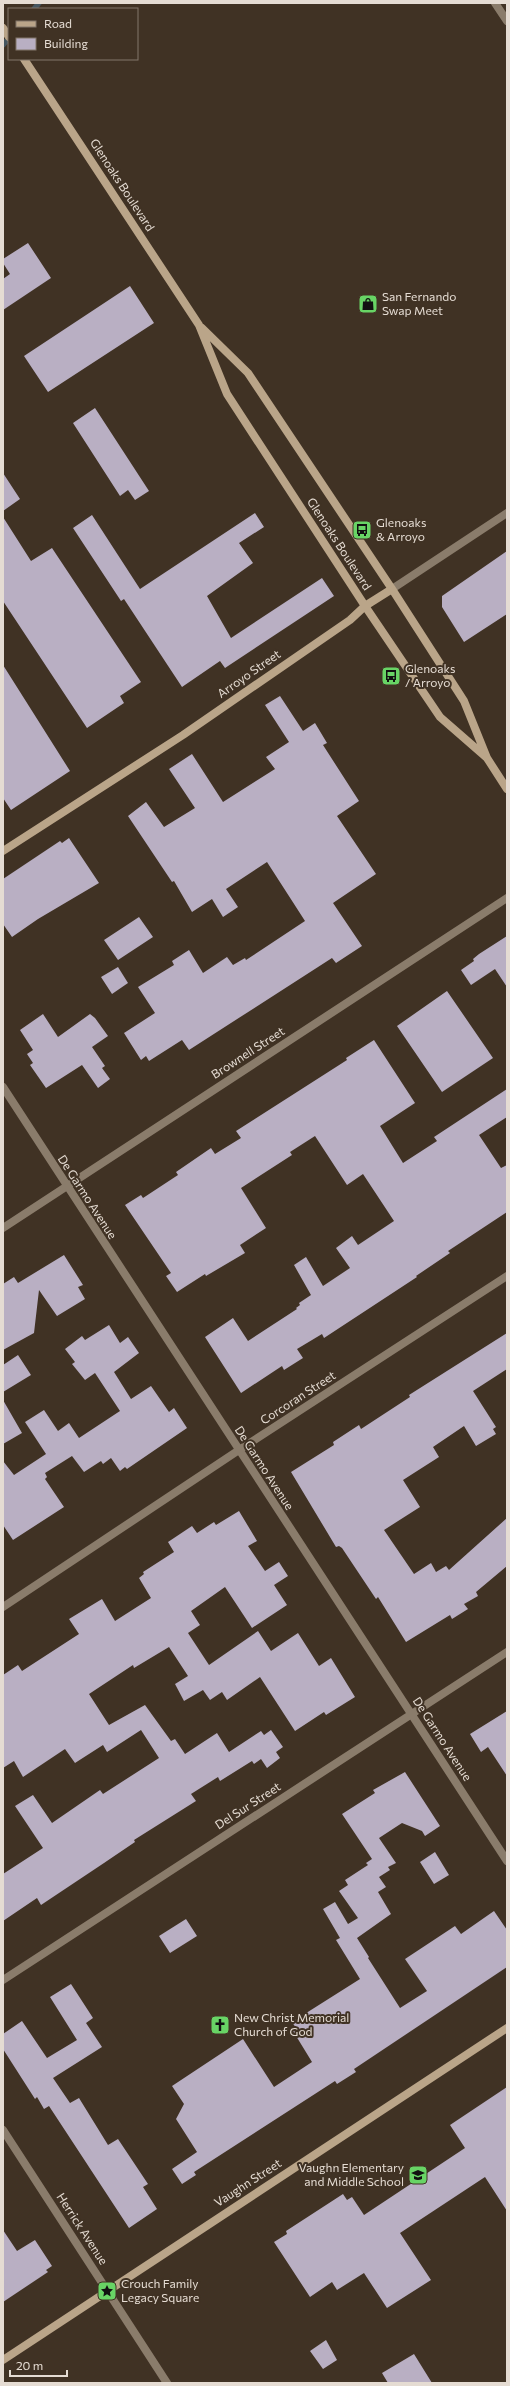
<svg xmlns="http://www.w3.org/2000/svg" width="510" height="2386" font-family="Commissioner,sans-serif">
  <style>
    .lines { fill: none; stroke-linecap: round; stroke-linejoin: round }
    .stream { stroke: #455660; stroke-width: 5.5 }
    .building { fill: #b9afc3 }
    .street { stroke: #8a7c6b; stroke-width: 8 }
    .secondary { stroke: #baa589; stroke-width: 8 }
    .labels { text-anchor: middle; stroke-width: 4; stroke-linejoin: round; paint-order: stroke }
    .street-label { font-size: 12px; fill: #e5dcd3; stroke: #403224 }
    .poi-label { font-size: 12px; fill: #e5dcd3; stroke: #403224; text-anchor: start }
  </style>
  <rect width="100%" height="100%" fill="#403224"/>
  <g class="lines">
    <!-- stream -->
    <path class="stream" d="M34,9L39,3
      M3,45L9,38"/>
  </g>
  <!-- building -->
  <path class="building" d="M28,243L51,278L3,310V279L10,274L3,263V259Z
    M130,286L154,323L48,392L24,356Z
    M95,408L149,491L135,500L128,490L120,496L73,423Z
    M3,473L20,499L3,511Z
    M255,513L264,527L239,543L253,563L207,596L231,638L322,578L334,596L225,668L220,661L182,687L124,599L121,601L73,528L92,515L140,589Z
    M3,517L31,561L52,548L141,682L120,696L124,703L87,728L3,601Z
    M507,551V614L464,642L442,607V596Z
    M3,665L70,771L11,810L3,798Z
    M280,696L303,731L315,723L327,743L323,745L359,801L337,816L376,874L333,903L362,946L336,963L332,958L189,1050L182,1040L149,1061L146,1056L141,1060L124,1033L155,1013L138,987L174,965L172,961L189,950L203,973L227,957L233,965L245,958L246,960L305,921L267,862L226,889L238,907L223,917L212,899L192,912L174,881L172,882L128,816L146,802L164,827L195,808L169,769L192,754L223,802L275,769L266,757L289,742L265,705Z
    M69,838L99,883L38,919L12,937L3,924V879L60,841L62,843Z
    M139,917L153,937L118,960L104,940Z
    M507,936V987L495,969L471,985L461,970L474,961L473,959L479,954Z
    M118,967L128,983L112,994L101,977Z
    M447,991L493,1058L442,1092L397,1026Z
    M43,1014L58,1037L90,1014L95,1018L108,1036L92,1047L105,1066L102,1068L110,1079L98,1088L82,1065L46,1088L30,1065L33,1063L27,1054L33,1050L20,1030Z
    M374,1040L415,1103L380,1126L403,1163L437,1141L434,1137L507,1089V1117L479,1135L501,1168L507,1165V1212L448,1251L450,1253L416,1276L417,1277L324,1338L322,1334L297,1349L303,1358L284,1370L282,1366L241,1393L205,1337L233,1318L248,1341L297,1309L296,1308L300,1305L299,1303L311,1295L294,1265L306,1257L323,1286L350,1268L336,1248L352,1236L358,1245L394,1221L363,1174L347,1185L315,1136L290,1152L292,1155L241,1188L266,1228L240,1245L245,1253L206,1276L205,1274L177,1292L166,1276L171,1273L125,1205L141,1195L143,1198L178,1175L176,1172L211,1148L215,1154L241,1138L236,1131L347,1060L346,1058Z
    M64,1255L83,1285L78,1287L85,1299L57,1316L39,1290L34,1333L3,1350V1284L14,1277L18,1283Z
    M109,1325L120,1343L128,1337L139,1353L114,1372L131,1399L151,1386L169,1412L174,1408L187,1428L127,1469L125,1467L120,1471L111,1458L103,1464L101,1461L84,1472L72,1456L45,1473L47,1477L45,1479L64,1507L13,1540L3,1525V1461L14,1475L46,1454L25,1422L44,1410L58,1431L69,1423L79,1438L120,1411L95,1373L85,1380L72,1364L75,1362L65,1349L82,1336L85,1340Z
    M507,1333V1369L473,1391L496,1427L493,1429L496,1434L476,1446L464,1426L433,1447L439,1457L403,1480L420,1507L384,1530L414,1574L431,1563L436,1572L446,1566L449,1570L507,1518V1566L476,1592L478,1596L464,1604L468,1609L452,1619L450,1615L406,1642L378,1597L376,1599L342,1548L339,1546L336,1547L291,1472L334,1445L333,1442L359,1425L361,1429L410,1397L409,1395Z
    M18,1355L31,1375L3,1392V1365Z
    M3,1400L22,1433L3,1444Z
    M239,1511L257,1541L248,1546L265,1571L279,1562L288,1576L274,1585L287,1605L252,1628L225,1587L191,1611L200,1625L188,1633L209,1665L258,1631L271,1651L298,1633L319,1666L331,1658L355,1697L326,1715L324,1712L295,1731L260,1677L227,1700L222,1692L210,1700L203,1690L184,1701L175,1684L188,1676L169,1647L134,1668L133,1665L89,1694L109,1725L145,1705L171,1741L175,1739L185,1754L217,1733L229,1752L261,1731L264,1735L271,1730L283,1747L276,1752L280,1758L267,1768L261,1759L254,1764L252,1761L220,1781L218,1777L191,1794L196,1801L134,1840L135,1842L104,1863L41,1905L37,1898L3,1921V1874L43,1848L15,1806L33,1795L52,1823L100,1790L103,1794L159,1758L141,1730L107,1752L103,1745L75,1763L65,1749L23,1777L14,1761L3,1768V1675L18,1665L22,1671L79,1634L69,1619L102,1599L115,1621L151,1598L139,1578L144,1574L143,1572L174,1552L168,1542L192,1526L197,1533L214,1522L216,1525Z
    M507,1711V1776L488,1747L481,1752L470,1734Z
    M405,1772L440,1826L425,1836L422,1831L402,1823L379,1838L396,1863L388,1867L390,1870L379,1877L386,1887L378,1892L391,1914L357,1938L369,1957L368,1958L400,2008L427,1991L405,1959L455,1926L461,1934L494,1911L507,1930V1967L354,2069L356,2072L337,2084L335,2081L194,2172L196,2175L182,2184L172,2169L197,2152L176,2119L184,2104L172,2086L243,2039L274,2087L312,2062L293,2031L296,2028L292,2022L360,1979L336,1940L340,1938L323,1909L335,1902L348,1924L358,1918L339,1891L348,1885L345,1880L368,1865L366,1863L372,1859L342,1814L375,1793L373,1790Z
    M435,1852L449,1875L434,1884L420,1862Z
    M186,1919L197,1936L170,1953L159,1936Z
    M71,1984L93,2018L86,2023L102,2047L53,2078L70,2103L79,2098L108,2145L118,2139L148,2184L143,2187L157,2209L129,2228L49,2106L44,2109L37,2097L35,2099L3,2049V2034L22,2021L47,2058L77,2040L50,1997Z
    M507,2087V2211L485,2177L400,2233L431,2280L387,2308L364,2273L337,2290L332,2282L310,2297L274,2242L287,2234L286,2231L343,2194L347,2200L352,2197L364,2215L465,2148L450,2125Z
    M3,2230L17,2251L35,2240L52,2266L46,2270L48,2272L3,2302Z
    M326,2340L337,2360L323,2369L310,2351Z
    M414,2354L432,2383H388L382,2373Z"/>
  <g class="lines">
    <!-- street -->
    <path class="street" d="M495,3L507,21
      M392,589L507,513
      M3,1087L507,1861
      M3,1228L507,898
      M3,1607L239,1450L507,1276
      M3,1980L507,1652
      M3,2130L167,2383"/>
    <!-- secondary -->
    <path class="secondary" d="M3,28L9,37
      M24,59L199,325L227,394L365,606L440,717L487,758
      M202,328L248,373L392,589L464,701L487,758L507,789
      M3,851L183,735L350,620L365,606L392,589
      M3,2360L507,2028"/>
  </g>
  <!-- icons -->
  <defs>
    <symbol id="shop-square" viewBox="-11 -11 22 22"><rect x="-9" y="-9" width="18" height="18" rx="4" fill="#68d465" stroke="#403224"/><path d="M-5-2.5h2.3a2.7 3.5 0 0 1 5.4 0H5L5.5 6h-11ZM-1.5-2.5h3a1.5 2.3 0 0 0-3 0Z" fill="#111"/></symbol>
    <symbol id="bus-square" viewBox="-11 -11 22 22"><rect x="-9" y="-9" width="18" height="18" rx="4" fill="#68d465" stroke="#403224"/><path d="M-5-6H5V4H4V6H2V4H-2V6H-4V4H-5ZM-3.5-4V0h7V-4ZM-3.5 1.2v1.5H-2V1.2ZM2 1.2v1.5H3.5V1.2Z" fill="#111"/></symbol>
    <symbol id="church-square" viewBox="-11 -11 22 22"><rect x="-9" y="-9" width="18" height="18" rx="4" fill="#68d465" stroke="#403224"/><path d="M-1.2-6h2.4v3.5h3.3v2.4h-3.3V6h-2.4V-.1h-3.3v-2.4h3.3Z" fill="#111"/></symbol>
    <symbol id="school-square" viewBox="-11 -11 22 22"><rect x="-9" y="-9" width="18" height="18" rx="4" fill="#68d465" stroke="#403224"/><path d="M0-5L7-2L0 1L-7-2ZM-4 1L0 2.5L4 1V4Q0 6-4 4Z" fill="#111"/></symbol>
    <symbol id="sight-square" viewBox="-11 -11 22 22"><rect x="-9" y="-9" width="18" height="18" rx="4" fill="#68d465" stroke="#403224"/><path d="M0-6L1.8-2.2L6-1.7L2.9 1.2L3.7 5.4L0 3.3L-3.7 5.4L-2.9 1.2L-6-1.7L-1.8-2.2Z" fill="#111"/></symbol>
  </defs>
  <g fill-rule="evenodd">
    <use href="#shop-square" x="357" y="293" width="22" height="22"/>
    <use href="#bus-square" x="351" y="519" width="22" height="22"/>
    <use href="#bus-square" x="380" y="665" width="22" height="22"/>
    <use href="#church-square" x="209" y="2014" width="22" height="22"/>
    <use href="#school-square" x="407" y="2164" width="22" height="22"/>
    <use href="#sight-square" x="96" y="2280" width="22" height="22"/>
  </g>
  <g class="labels">
    <!-- street labels -->
    <g class="street-label">
      <text transform="translate(122 185) rotate(57)" y="4">Glenoaks Boulevard</text>
      <text transform="translate(339 544) rotate(57)" y="4">Glenoaks Boulevard</text>
      <text transform="translate(249 674) rotate(-35)" y="4">Arroyo Street</text>
      <text transform="translate(248 1053) rotate(-33)" y="4">Brownell Street</text>
      <text transform="translate(87 1197) rotate(57)" y="4">De Garmo Avenue</text>
      <text transform="translate(298 1398) rotate(-33)" y="4">Corcoran Street</text>
      <text transform="translate(264 1468) rotate(57)" y="4">De Garmo Avenue</text>
      <text transform="translate(442 1739) rotate(57)" y="4">De Garmo Avenue</text>
      <text transform="translate(248 1806) rotate(-33)" y="4">Del Sur Street</text>
      <text transform="translate(248 2183) rotate(-33)" y="4">Vaughn Street</text>
      <text transform="translate(82 2229) rotate(57)" y="4">Herrick Avenue</text>
    </g>
    <!-- poi labels -->
    <g class="poi-label">
      <text x="382" y="301">San Fernando<tspan x="382" dy="14">Swap Meet</tspan></text>
      <text x="376" y="527">Glenoaks<tspan x="376" dy="14">&amp; Arroyo</tspan></text>
      <text x="405" y="673">Glenoaks<tspan x="405" dy="14">/ Arroyo</tspan></text>
      <text x="234" y="2022">New Christ Memorial<tspan x="234" dy="14">Church of God</tspan></text>
      <text x="404" y="2172" text-anchor="end">Vaughn Elementary<tspan x="404" dy="14">and Middle School</tspan></text>
      <text x="121" y="2288">Crouch Family<tspan x="121" dy="14">Legacy Square</tspan></text>
    </g>
  </g>
  <!-- border -->
  <rect width="510" height="2386" fill="none" stroke="#e5dcd3" stroke-width="8"/>
  <!-- legend -->
  <rect x="8" y="8" width="130" height="52" fill="#403224" stroke="#82766a"/>
  <rect x="16" y="21" width="20" height="6" fill="#baa589" stroke="#82766a"/>
  <text x="44" y="28" font-size="12" fill="#e5dcd3">Road</text>
  <rect x="16" y="38" width="20" height="12" fill="#b9afc3" stroke="#82766a"/>
  <text x="44" y="48" font-size="12" fill="#e5dcd3">Building</text>
  <!-- scale -->
  <path d="M10 2370v6h57v-6" fill="none" stroke="#e5dcd3" stroke-width="2"/>
  <text x="16" y="2370" font-size="12" fill="#e5dcd3" stroke="#403224" stroke-width="3" paint-order="stroke">20 m</text>
</svg>
